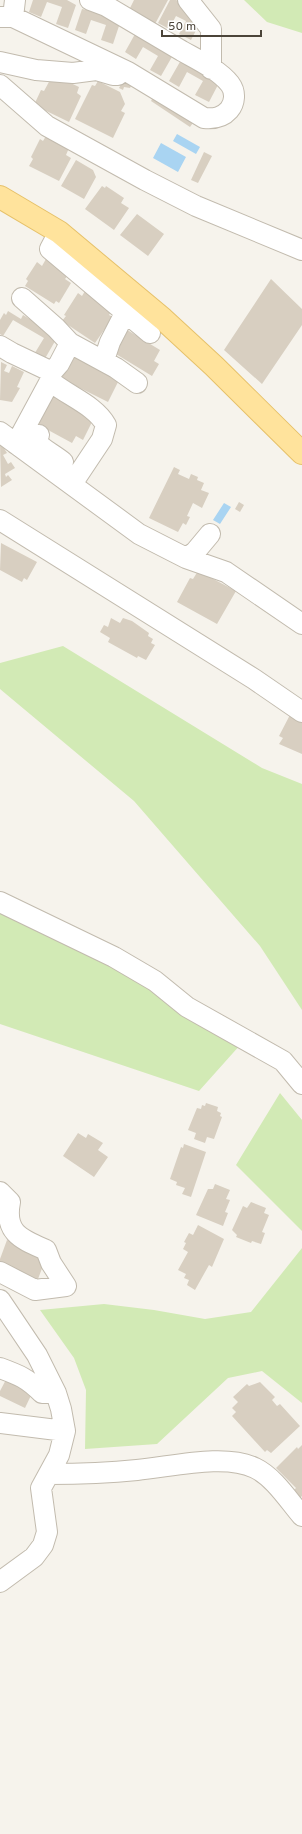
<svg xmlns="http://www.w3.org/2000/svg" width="302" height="1834" font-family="Overpass,sans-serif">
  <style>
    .green { fill: #d2eab5 }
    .water { fill: #a9d4f2 }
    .building { fill: #d8cfc1 }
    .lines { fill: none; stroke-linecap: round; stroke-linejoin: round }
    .minor-casing { stroke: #c2bbae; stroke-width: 22 }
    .major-casing { stroke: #e6c16a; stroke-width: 24 }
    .minor { stroke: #fff; stroke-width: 20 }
    .major { stroke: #ffe39c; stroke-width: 22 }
  </style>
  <rect width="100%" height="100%" fill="#f6f3ec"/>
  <!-- green -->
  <path class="green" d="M244,0H302V33L267,22Z
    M63,646L262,768L302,784V1010L260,946L134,801L0,689V663Z
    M0,899L241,1044L199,1091L0,1024Z
    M280,1093L302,1120V1231L236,1165Z
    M302,1248V1403L262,1371L228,1378L157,1444L85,1449L86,1390L74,1358L40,1310L104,1304L154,1310L205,1319L251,1312Z"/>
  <!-- water -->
  <path class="water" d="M177,134L200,147L196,154L173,141Z
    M161,143L186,157L178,172L153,158Z
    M224,503L231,507L220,524L213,520Z"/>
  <!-- building -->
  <path class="building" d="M33,0H67L76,5L68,28L56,24L62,7L47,2L41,17L29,12Z
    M134,0H168L155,24L129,10Z
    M170,0H176L188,6L202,19L191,40L179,34L186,21L176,16L169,29L158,23Z
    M82,9L102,13L120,23L113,44L101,40L106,25L91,20L86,34L75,30Z
    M135,34L173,55L161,76L150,70L158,56L143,47L136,59L125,52Z
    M181,60L220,81L209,102L195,95L203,81L187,72L179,87L169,81Z
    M54,75L79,87L77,93L81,96L69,122L34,105L41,90L44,91L50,80Z
    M125,77L131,80L129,85L131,86L130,88L124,87L123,90L119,88Z
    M98,81L120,92L125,104L121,111L125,113L113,138L75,119L92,85L95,86Z
    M155,94L195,120L190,127L151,101Z
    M46,136L69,148L66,155L71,158L59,181L29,166L33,159L31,157L40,139L43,141Z
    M204,152L212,156L198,183L191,180Z
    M76,160L93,170L96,177L84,199L61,186Z
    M102,186L105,188L106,186L124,198L121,203L129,208L114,230L85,209Z
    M137,214L164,234L148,256L120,235Z
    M46,259L69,274L65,279L71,283L59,303L56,301L54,304L25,286L28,281L26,279L37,262L42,266Z
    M271,279L302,309V325L262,384L224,350Z
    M85,291L112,310L109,315L113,317L95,343L62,321L66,316L64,315L78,293L82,296Z
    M8,311L21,319L23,315L58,336L43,362L33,356L44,338L13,320L3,336L0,334V320L4,313L6,315Z
    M124,328L160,350L154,361L159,364L152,376L111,351Z
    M74,351L121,376L108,402L58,377Z
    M1,362L7,365L4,371L9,373L12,366L24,372L17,387L20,388L12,402L0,400Z
    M51,395L94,418L83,440L76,436L72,443L37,424Z
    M0,442L7,453L3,455L8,464L11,462L15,468L5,474L6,477L8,475L12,480L1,487Z
    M174,467L180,470L178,474L189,479L191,474L198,477L197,480L204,483L201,490L209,493L202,508L193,503L187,516L190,517L186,525L183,523L178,532L149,518Z
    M239,502L244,505L240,512L235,509Z
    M1,543L37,562L27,580L24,578L22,582L0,570Z
    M198,571L236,591L217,624L177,602L190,578L193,579Z
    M111,618L120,623L123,618L132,621L149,633L148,636L153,639L151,643L155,645L146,660L138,656L137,658L108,642L110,638L100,632L104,625L108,627Z
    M292,711L302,716V754L279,744L283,738L279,736Z
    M206,1103L218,1107L217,1111L221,1113L220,1116L222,1117L214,1139L207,1137L205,1143L194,1139L196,1133L188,1130L197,1108L201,1109L202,1105L205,1106Z
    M78,1133L86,1138L88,1134L103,1143L98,1150L108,1157L94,1177L63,1156Z
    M184,1144L206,1152L191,1197L182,1194L185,1188L176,1185L177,1182L170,1179L181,1147L183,1148Z
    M215,1184L230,1190L226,1199L230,1200L225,1212L228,1213L223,1226L196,1215L208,1189H213Z
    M251,1202L266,1208L264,1213L269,1215L262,1232L265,1233L261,1244L252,1241L251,1243L236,1237L237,1235L232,1230L243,1206L247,1208Z
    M198,1225L224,1239L212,1267L209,1265L195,1290L187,1285L189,1280L184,1278L186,1274L178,1270L188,1252L183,1249L186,1243L184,1242L189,1233L193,1235Z
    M7,1240L47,1255L38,1279L34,1278L33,1280L0,1267V1259Z
    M9,1374L35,1387L25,1408L0,1396V1391Z
    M260,1382L275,1397L272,1400L277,1406L280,1404L300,1426L271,1453L267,1450L265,1452L232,1416L236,1412L232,1408L238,1402L233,1397L247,1384L249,1386Z
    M302,1445V1496L300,1498L293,1491L296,1488L276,1468L297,1447L298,1449Z"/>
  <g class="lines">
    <defs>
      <path id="minor" d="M188,0L211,29V69
        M0,17H13L128,72L204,118C214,119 222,118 229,110C235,103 236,92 230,84C219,70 198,60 182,51C157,36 131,21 106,6L90,0
        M13,17L15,0
        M0,62L36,70L73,73L96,70L113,75H118
        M0,85L47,126L145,180L196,206L302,250
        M59,232L50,249L150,333
        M22,298L56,328L70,343L59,364L52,372
        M70,343L116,368L137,383
        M0,346L12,353L52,372L50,381L16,444
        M105,357L110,342L125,313
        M50,381C68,396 95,405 106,425L102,439L72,484
        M0,432L139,534L186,558L226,572L302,624
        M39,435L35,440C40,448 55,455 63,462L56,473
        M0,520L254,679L302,712
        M186,558L195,552L210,534
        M0,902L114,957L155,981L187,1007L283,1061L302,1084
        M0,1192L10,1202C4,1233 21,1239 46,1250L51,1263L66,1286L35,1290L0,1272
        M0,1300L37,1355L56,1393L61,1409L65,1431L59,1455L41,1488L47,1532L43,1545L34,1557L0,1582
        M0,1368C19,1375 27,1378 42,1393H56
        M0,1423L65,1431
        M49,1474C78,1474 108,1473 137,1470C171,1467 225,1453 255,1468C274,1477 289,1501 302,1516"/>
      <path id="major" d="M0,197L59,232L163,319L214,366L302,453"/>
    </defs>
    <!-- minor casing -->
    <use href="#minor" class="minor-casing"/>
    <!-- major casing -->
    <use href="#major" class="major-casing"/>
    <!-- minor -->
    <use href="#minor" class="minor"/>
    <!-- major -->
    <use href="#major" class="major"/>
  </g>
  <!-- scale -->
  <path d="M162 30v6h99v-6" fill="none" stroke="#4b4439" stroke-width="2"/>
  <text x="168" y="30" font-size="12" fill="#4b4439" stroke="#ffffff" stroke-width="3" paint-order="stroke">50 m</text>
</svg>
